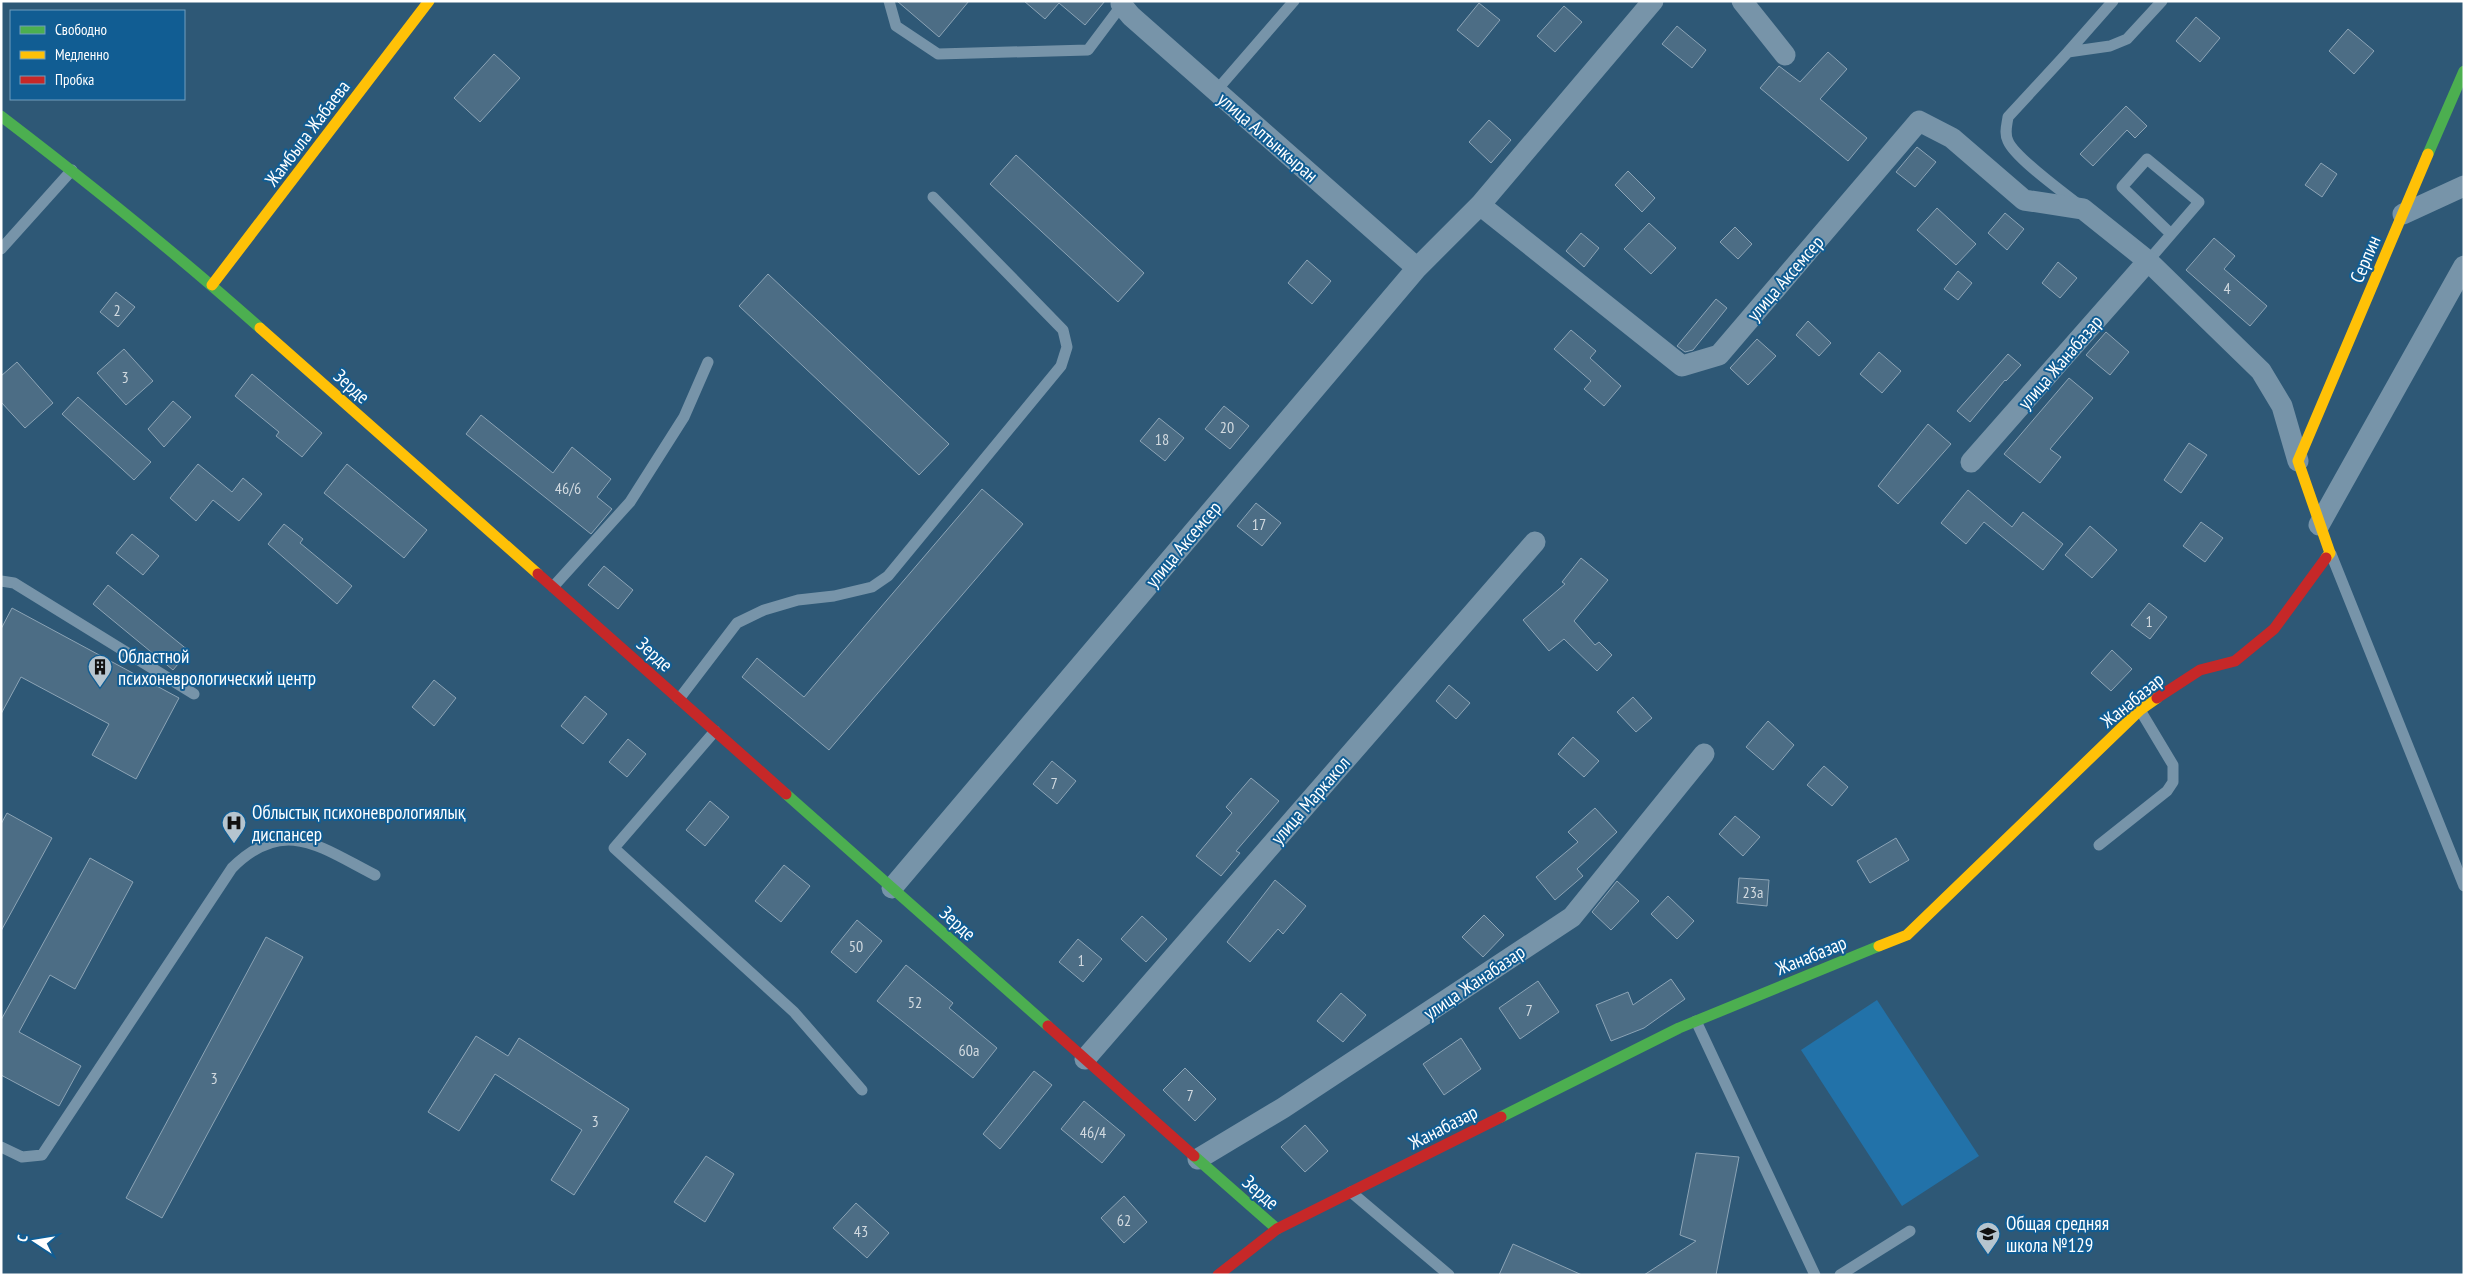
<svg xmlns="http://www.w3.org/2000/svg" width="2465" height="1276" font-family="'PT Sans Narrow',sans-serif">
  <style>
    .green { fill: #2272a9 }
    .building { fill: #4c6d85; stroke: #8ca4b6 }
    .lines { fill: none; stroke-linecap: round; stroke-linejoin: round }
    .lane { stroke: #7794a9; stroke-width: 11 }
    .street { stroke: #7794a9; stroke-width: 21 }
    .fast { stroke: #4caf50; stroke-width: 11 }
    .slow { stroke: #ffc107; stroke-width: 11 }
    .jam { stroke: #c62828; stroke-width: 11 }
    .labels { text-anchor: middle; stroke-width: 4; stroke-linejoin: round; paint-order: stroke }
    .number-label { font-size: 16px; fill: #d2dae0 }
    .street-label { font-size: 19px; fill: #fff; stroke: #115d93 }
    .poi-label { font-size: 19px; fill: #fff; stroke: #115d93; text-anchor: start }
  </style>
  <rect width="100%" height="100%" fill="#2e5876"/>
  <!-- green -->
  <path class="green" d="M1877,1000L1979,1156L1902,1206L1801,1050Z"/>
  <!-- building -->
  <path class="building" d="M897,1H969L939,37Z
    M1024,1H1105L1085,25L1059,3L1045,19Z
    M1479,3L1500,20L1478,47L1457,30Z
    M1564,6L1582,22L1555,52L1537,36Z
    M2196,17L2220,38L2200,62L2176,41Z
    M1677,26L1706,50L1692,68L1662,44Z
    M2348,29L2374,51L2354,74L2329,51Z
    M1828,52L1847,69L1820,99L1867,138L1848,161L1760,88L1779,66L1800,82Z
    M494,54L520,78L480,122L454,98Z
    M2126,106L2147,126L2135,138L2127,130L2093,166L2080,154Z
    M1489,120L1511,140L1491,163L1469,142Z
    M1917,147L1936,162L1915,187L1896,172Z
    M1016,155L1144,273L1118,302L990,184Z
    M2321,163L2337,174L2322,197L2305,185Z
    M1628,171L1655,198L1642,212L1615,185Z
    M1937,208L1976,244L1956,265L1917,230Z
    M2005,213L2024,229L2007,250L1988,233Z
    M1649,223L1676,248L1651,274L1624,249Z
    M1735,227L1752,244L1738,259L1720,242Z
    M1581,233L1599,248L1584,267L1566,251Z
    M2214,238L2235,256L2224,269L2267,306L2250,326L2186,270Z
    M1307,260L1331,281L1312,304L1288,283Z
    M2058,262L2077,278L2060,298L2042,283Z
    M1958,271L1972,283L1958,300L1944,289Z
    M768,274L949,444L919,475L739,306Z
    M116,292L135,307L118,327L100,312Z
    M1716,299L1727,308L1693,350L1685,352L1677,346Z
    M1808,321L1831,343L1819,356L1796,335Z
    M1571,330L1596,351L1590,358L1621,386L1604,406L1584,389L1591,381L1554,349Z
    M2106,332L2129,352L2110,375L2086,355Z
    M1757,339L1776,356L1748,385L1730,368Z
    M124,349L153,381L126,405L97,373Z
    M1879,352L1901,371L1882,393L1860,374Z
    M2008,354L2021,365L2006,381L2005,380L1970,422L1957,411Z
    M17,362L53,403L25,428L1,402V376Z
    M252,374L322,433L302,457L276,436L279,432L235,396Z
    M2069,378L2093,398L2050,449L2061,457L2040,483L2004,454Z
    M78,397L151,462L134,480L62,414Z
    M173,401L191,417L164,447L148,429Z
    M1224,406L1249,426L1230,449L1205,429Z
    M481,415L553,473L572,447L611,479L597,497L612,509L591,534L466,434Z
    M1159,418L1184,438L1165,461L1140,441Z
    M1928,424L1951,444L1898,504L1878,486Z
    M2189,443L2207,455L2181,493L2164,480Z
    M198,464L232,492L243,478L262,494L239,521L213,500L196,521L170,498Z
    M347,464L427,530L404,558L324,493Z
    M982,489L1023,524L829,750L742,677L757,658L804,697Z
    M1968,490L2012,527L2023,512L2063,544L2043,570L1984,522L1966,544L1941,523Z
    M1256,503L1281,523L1262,546L1237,526Z
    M2201,522L2223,538L2205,562L2183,546Z
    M284,524L303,539L300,543L352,586L337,604L268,544Z
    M2090,526L2117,550L2092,578L2065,555Z
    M132,534L159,556L143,575L116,553Z
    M1581,558L1608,580L1574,621L1595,645L1599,642L1612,655L1597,671L1564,639L1549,651L1523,620L1565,584L1562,582Z
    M604,566L633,590L618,609L588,585Z
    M108,585L189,651L173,670L93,604Z
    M2149,603L2167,617L2150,639L2131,625Z
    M12,608L179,698L136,779L92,755L109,724L21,677L1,714V629Z
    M2112,650L2132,669L2111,691L2091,673Z
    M434,680L456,698L434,726L412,707Z
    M1449,685L1470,703L1456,719L1436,701Z
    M585,696L607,714L583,744L561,726Z
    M1633,697L1652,718L1636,732L1617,712Z
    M1768,721L1794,745L1773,770L1746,747Z
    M1573,737L1599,761L1584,777L1558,754Z
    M628,739L646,754L627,777L609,762Z
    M1052,761L1076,781L1057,804L1033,784Z
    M1824,766L1848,787L1832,806L1807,785Z
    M1251,778L1279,801L1236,851L1240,853L1221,876L1196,856L1232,813L1226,807Z
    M710,801L729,817L705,846L686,830Z
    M1595,808L1617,832L1577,869L1583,876L1555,900L1536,877L1578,842L1568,832Z
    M7,813L52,838L1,931V824Z
    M1735,816L1760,837L1743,856L1719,834Z
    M1896,838L1909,860L1870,883L1857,861Z
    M90,858L133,882L75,989L50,975L19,1032L81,1066L59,1106L1,1075V1020Z
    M784,865L810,886L781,922L755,901Z
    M1739,878L1769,880L1767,906L1737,903Z
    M1275,880L1306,906L1283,934L1278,929L1250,962L1227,942Z
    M1617,881L1639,901L1611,930L1592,912Z
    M1668,896L1694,921L1677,939L1651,914Z
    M1484,915L1504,935L1483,957L1462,937Z
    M1142,916L1167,939L1146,962L1121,939Z
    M857,920L882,941L856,973L831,952Z
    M266,937L303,957L162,1218L126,1198Z
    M1078,939L1102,959L1083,982L1059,962Z
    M906,965L953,1003L949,1008L997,1048L973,1078L877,1001Z
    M1671,979L1685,999L1644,1028L1611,1041L1596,1005L1628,992L1633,1005Z
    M1538,981L1559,1012L1520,1039L1499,1008Z
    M1341,993L1366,1015L1343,1042L1317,1021Z
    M476,1036L508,1056L519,1038L629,1109L574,1195L551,1180L582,1130L495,1074L459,1131L428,1112Z
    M1461,1038L1481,1069L1444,1095L1423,1064Z
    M1185,1068L1216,1099L1195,1121L1163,1090Z
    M1034,1071L1052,1085L1000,1149L983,1134Z
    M1084,1101L1125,1135L1102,1163L1061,1129Z
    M1305,1125L1328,1151L1305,1172L1281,1147Z
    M1696,1153L1739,1157L1716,1275H1644L1696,1241L1680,1235Z
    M706,1156L734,1174L705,1222L674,1202Z
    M1124,1196L1147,1222L1124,1243L1101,1218Z
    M856,1203L889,1233L867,1258L833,1228Z
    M1513,1244L1582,1275H1499Z"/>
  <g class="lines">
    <!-- lane -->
    <path class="lane" d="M889,1L896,26L938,54L1088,50L1124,2
      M2068,52L2113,1
      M1216,91L1294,1
      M2079,205C2063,192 2015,158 2008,141C2004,133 2007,125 2008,117L2068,52L2110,46L2127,39L2162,1
      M1,249L72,170
      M2148,261L2199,202L2147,159L2122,187L2171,234
      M2331,554L2464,886
      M1,581L14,583L194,694
      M553,587L630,502L684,417L708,362
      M679,699L737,623L764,610L798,600L834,596L872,587L888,576L1061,366L1067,347L1063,330L933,197
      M715,731L614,848L794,1012L862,1090
      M2099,845L2167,791L2173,782V765L2140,710
      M1696,1021L1815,1275
      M1,1147L22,1157L42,1155L232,868C284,816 320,847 375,875
      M1351,1192L1449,1275
      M1840,1275L1910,1231"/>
    <!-- street -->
    <path class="street" d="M1742,1L1785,55
      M1121,4L1131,16L1417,268
      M1480,205L1682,366L1719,355L1919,121L1952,138L2024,200L2083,209L2148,261L2261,371L2282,406L2298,461
      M2403,214L2464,186
      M1971,462L2148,261
      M2319,525L2464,266
      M892,888L1417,268L1480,205L1653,1
      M1085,1059L1535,542
      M1198,1159L1283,1108L1572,917L1704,754"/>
    <!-- fast -->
    <path class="fast" d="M1,116C90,184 177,254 260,328
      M2428,154L2464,71
      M786,794L1048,1026
      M1501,1117L1679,1028L1879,946
      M1194,1156L1277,1229"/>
    <!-- slow -->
    <path class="slow" d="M212,285L429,1
      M260,328L538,574
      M2326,558L2330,553L2298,461L2428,154
      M1879,946L1907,935L2140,710L2157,698"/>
    <!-- jam -->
    <path class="jam" d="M538,574L786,794
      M2157,698L2200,670L2235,661L2274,629L2326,558
      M1048,1026L1194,1156
      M1218,1275L1277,1229L1501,1117"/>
  </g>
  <!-- icons -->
  <defs>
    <symbol id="building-pin" viewBox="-11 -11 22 30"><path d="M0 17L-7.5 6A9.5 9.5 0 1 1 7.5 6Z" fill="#b6c5cf" stroke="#115d93"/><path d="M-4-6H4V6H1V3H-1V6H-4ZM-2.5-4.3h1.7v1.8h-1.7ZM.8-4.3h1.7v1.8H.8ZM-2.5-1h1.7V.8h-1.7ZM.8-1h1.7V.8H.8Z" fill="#111"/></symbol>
    <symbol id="hospital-pin" viewBox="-11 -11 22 30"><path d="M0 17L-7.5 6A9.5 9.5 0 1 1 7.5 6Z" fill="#b6c5cf" stroke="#115d93"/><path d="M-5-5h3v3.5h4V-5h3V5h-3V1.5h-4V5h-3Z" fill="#111"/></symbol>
    <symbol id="school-pin" viewBox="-11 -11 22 30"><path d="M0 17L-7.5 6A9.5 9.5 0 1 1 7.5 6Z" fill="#b6c5cf" stroke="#115d93"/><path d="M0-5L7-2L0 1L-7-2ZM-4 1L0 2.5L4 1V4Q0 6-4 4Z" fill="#111"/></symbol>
  </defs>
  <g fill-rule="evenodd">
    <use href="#building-pin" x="86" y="653" width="28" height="38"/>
    <use href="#hospital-pin" x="220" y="809" width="28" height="38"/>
    <use href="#school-pin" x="1974" y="1220" width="28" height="38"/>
  </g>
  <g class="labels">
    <!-- number labels -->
    <g class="number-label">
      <text x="2227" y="294">4</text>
      <text x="117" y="316">2</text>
      <text x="125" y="383">3</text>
      <text x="1227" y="433">20</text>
      <text x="1162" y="445">18</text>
      <text x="568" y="494">46/6</text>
      <text x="1259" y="530">17</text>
      <text x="2149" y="627">1</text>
      <text x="1054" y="789">7</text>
      <text x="1753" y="898">23а</text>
      <text x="856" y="952">50</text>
      <text x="1081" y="966">1</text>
      <text x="915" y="1008">52</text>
      <text x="1529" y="1016">7</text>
      <text x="969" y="1056">60а</text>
      <text x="214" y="1084">3</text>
      <text x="1190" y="1101">7</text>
      <text x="595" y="1127">3</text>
      <text x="1093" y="1138">46/4</text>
      <text x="1124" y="1226">62</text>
      <text x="861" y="1237">43</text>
    </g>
    <!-- street labels -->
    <g class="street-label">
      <text transform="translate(307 133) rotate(-53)" y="7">Жамбыла Жабаева</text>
      <text transform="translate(1268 137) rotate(41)" y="7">улица Алтынкыран</text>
      <text transform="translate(2365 259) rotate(-67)" y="7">Серпин</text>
      <text transform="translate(1785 278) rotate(-49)" y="7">улица Аксемсер</text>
      <text transform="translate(2060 362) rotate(-49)" y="7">улица Жанабазар</text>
      <text transform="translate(352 386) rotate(42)" y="7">Зерде</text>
      <text transform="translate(1183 544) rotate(-50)" y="7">улица Аксемсер</text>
      <text transform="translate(655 654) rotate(42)" y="7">Зерде</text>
      <text transform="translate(2132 700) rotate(-39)" y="7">Жанабазар</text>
      <text transform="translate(1310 800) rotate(-49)" y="7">улица Маркакол</text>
      <text transform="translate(958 923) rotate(42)" y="7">Зерде</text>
      <text transform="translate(1811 955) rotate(-22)" y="7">Жанабазар</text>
      <text transform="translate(1474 982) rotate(-34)" y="7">улица Жанабазар</text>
      <text transform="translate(1443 1127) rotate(-27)" y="7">Жанабазар</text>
      <text transform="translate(1261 1192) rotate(41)" y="7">Зерде</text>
    </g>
    <!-- poi labels -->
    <g class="poi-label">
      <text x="118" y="663">Областной<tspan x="118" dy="22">психоневрологический центр</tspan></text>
      <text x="252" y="819">Облыстық психоневрологиялық<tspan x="252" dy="22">диспансер</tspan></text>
      <text x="2006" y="1230">Общая средняя<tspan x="2006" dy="22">школа №129</tspan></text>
    </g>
  </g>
  <!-- border -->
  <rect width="2465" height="1276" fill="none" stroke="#ffffff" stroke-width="5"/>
  <!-- legend -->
  <rect x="10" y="10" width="175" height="90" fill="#115d93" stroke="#709ebe"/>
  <rect x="20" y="26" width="25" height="8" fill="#4caf50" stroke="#709ebe"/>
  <text x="55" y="35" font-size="15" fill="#ffffff">Свободно</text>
  <rect x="20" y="51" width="25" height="8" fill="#ffc107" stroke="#709ebe"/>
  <text x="55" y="60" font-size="15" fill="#ffffff">Медленно</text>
  <rect x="20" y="76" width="25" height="8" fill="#c62828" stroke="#709ebe"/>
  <text x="55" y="85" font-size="15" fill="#ffffff">Пробка</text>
  <!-- north arrow -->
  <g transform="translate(35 1241) rotate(282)" stroke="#115d93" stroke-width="4" paint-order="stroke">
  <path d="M0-4L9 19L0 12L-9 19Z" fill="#ffffff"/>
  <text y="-8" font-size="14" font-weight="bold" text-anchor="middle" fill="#ffffff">С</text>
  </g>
</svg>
